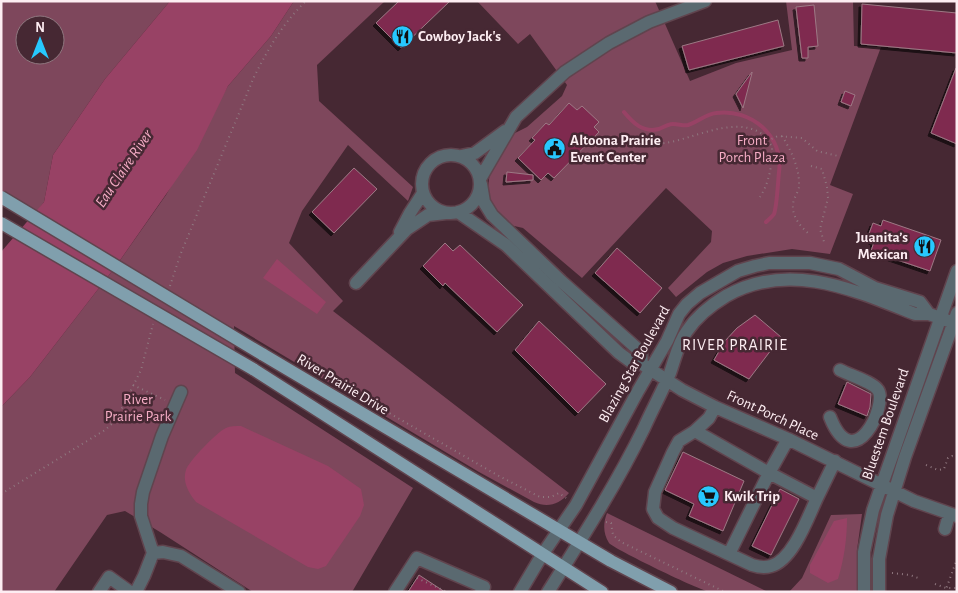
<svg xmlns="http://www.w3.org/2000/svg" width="958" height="593" font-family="'Alegreya Sans',sans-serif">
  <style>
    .green { fill: #7e475c; fill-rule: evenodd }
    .water { fill: #984265 }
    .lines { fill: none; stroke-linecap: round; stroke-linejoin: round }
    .stream { stroke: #984265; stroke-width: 4 }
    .building { fill: #7f2b4f; stroke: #9d7985; filter: url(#shadow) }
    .minor-casing { stroke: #60444e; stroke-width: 15 }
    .major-casing { stroke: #60444e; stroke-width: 15 }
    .path { stroke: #8f777f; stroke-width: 2; stroke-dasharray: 1 4; stroke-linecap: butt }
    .minor { stroke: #5a6970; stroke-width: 12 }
    .major { stroke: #809fad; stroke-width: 12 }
    .major-bridge-casing { stroke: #60444e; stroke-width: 15; stroke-linecap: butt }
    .major-bridge { stroke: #809fad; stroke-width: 12 }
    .labels { text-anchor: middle; stroke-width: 5; stroke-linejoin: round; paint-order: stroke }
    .poi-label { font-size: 15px; font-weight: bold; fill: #fdedf2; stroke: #462833; text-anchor: start }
    .park-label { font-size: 15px; fill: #f5acc5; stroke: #462833 }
    .street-label { font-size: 15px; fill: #fdedf2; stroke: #462833 }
    .water-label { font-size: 16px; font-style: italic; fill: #f4abc4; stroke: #462833 }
    .neighbourhood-label { font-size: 16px; letter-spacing: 1px; fill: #fdedf2; stroke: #462833 }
  </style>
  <defs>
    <filter id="shadow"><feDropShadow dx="-3" dy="3" stdDeviation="0" flood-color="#0009"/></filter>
  </defs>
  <rect width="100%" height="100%" fill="#462833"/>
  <!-- green -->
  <path class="green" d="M1,1H170L105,79L53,155L44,202L35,214L1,195ZM25,25H55V55H25Z
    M294,1H385L317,65L319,101L413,187L408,201L348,145L302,211L289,243L343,301L333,311L569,493C559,505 547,508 534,502L479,472L234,326L235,373L413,488L352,592H253L160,532L125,511L107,515L54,592H1V407L30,377L116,266L166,195L228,86L271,36Z
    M477,1H655L690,81L736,63L792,50L786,1H853L854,46L881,47L830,185L853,194L830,254L792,249L747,256L723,263L707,272L676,297L668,288L711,242L712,231L666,188L582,278L523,228L510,225L505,221L490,203L488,188L490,171L513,134L527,127L562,96L567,85L530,34L518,44Z
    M607,513L768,592C749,592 729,593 710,592C701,591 614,549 609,543C603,534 603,523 607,513Z
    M862,514L857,550V592H789L802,578L831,515Z"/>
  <!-- water -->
  <path class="water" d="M170,1H294L271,36L228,86L197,150L116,266L30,377L1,407V252L44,202L53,155L105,79Z
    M277,259L326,302L317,314L263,278Z
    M241,426L328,466L361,489L364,505L360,516L326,566L318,569L308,567L196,502C189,493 182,482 186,470C188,462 218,431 226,428C230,426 236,426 241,426Z
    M847,518C847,539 844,559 838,579L828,583L810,573V565L834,521Z"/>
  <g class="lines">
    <!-- stream -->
    <path class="stream" d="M624,112C633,123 643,133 659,129C663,127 669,124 673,124C679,124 683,126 688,125C698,122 706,114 716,113C751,108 784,136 779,172C778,181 777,206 774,214C772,217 768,220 766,222"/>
  </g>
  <!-- building -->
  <path class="building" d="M399,1H450L401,48L376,23Z
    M862,4L957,13V53L861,44Z
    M814,5L818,46L808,47V58H802L796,7Z
    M778,20L784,46L689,70L682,46Z
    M956,68H957V144L931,133Z
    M752,72V73L743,108L736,94Z
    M845,91L855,95L851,106L841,102Z
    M569,103L577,110L582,106L599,122L594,127L599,132L554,178L548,173L541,180L518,158L535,140L532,138L546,123L549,125Z
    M354,168L377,189L334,233L312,212Z
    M507,172L533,175V180L506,182Z
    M883,220L941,240L930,271L871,251L874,242L867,239L873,223L881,226Z
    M445,243L453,251L460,245L523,305L497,332L445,283L443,286L423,266Z
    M617,248L662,288L640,313L595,273Z
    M755,315L781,337L749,379L714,360L725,341L737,328Z
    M539,321L606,384L578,413L515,350Z
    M847,382L871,394L870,407L867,416L838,404Z
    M683,452L744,481L723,531L689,516L694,504L665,490Z
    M780,489L799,499L771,555L752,546Z
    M419,575L445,592H408Z"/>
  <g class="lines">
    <defs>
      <path id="minor" d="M422 184a29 29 0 1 1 58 0a29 29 0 1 1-58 0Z
        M461,156L475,153L505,131
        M480,179L516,117L565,72L609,43L649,22L705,1
        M481,184L484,202L492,215L561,281L641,352L642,364
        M458,212L506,245L619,353L634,364H642L682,390L715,407L788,439L914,501L957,516
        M400,232L410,213L423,193
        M356,283L407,229L428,215L446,213
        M715,407L709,418L695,431L769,473L817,498L835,461
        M830,417C854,478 888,405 878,390C873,382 849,375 840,370
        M695,431L679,441L673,452L655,492L653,509L658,518L673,528L752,565C758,567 765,568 771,566C793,560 808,517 817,498
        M945,529L949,515
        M153,553L163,552L181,556L239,592
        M729,554L769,473L788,439
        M99,592L109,577L130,592
        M136,592L144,576L153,553L141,516V504L143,492L162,436L181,392
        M395,592L417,558L484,587L481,592
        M520,592L542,555L576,505L638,391L667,341L679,314L687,304L700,293L738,271L755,266L769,263H810L839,269L875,288L920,302L929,314
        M548,592C582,538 616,485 644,428C652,410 662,392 670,373C675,359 678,343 687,331C697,316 711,305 726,296C789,260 854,290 915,314H929L957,324
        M864,592V552L873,510L957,271
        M879,592V559L887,515L905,457L957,313"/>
      <path id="major" d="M262,354L611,561L671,592
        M253,369L602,592"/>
    </defs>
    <!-- minor casing -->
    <use href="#minor" class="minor-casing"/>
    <!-- major casing -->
    <use href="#major" class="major-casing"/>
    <!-- path -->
    <path class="path" d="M620,133C634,139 649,145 665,143C693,139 731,117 759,132C764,135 768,142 772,146C772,165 770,181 760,197
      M782,136C791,150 800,169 799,187C798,193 793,199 793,205C792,217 801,227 809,234
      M767,141L778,136L802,138L817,151L838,156
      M811,166L822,169L827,187L828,198L820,229L825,245
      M170,286L181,253L254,77C268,49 283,23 306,1
      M133,385L165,400
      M368,401L499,476L540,497H551L559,493L566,498
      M926,465L938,470L944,469L948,458L952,456L957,457
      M1,494L105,430L116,420L141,370L153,324
      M606,522L611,523L613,535L621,542L725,592
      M892,573L910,575L921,579
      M417,578L447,592
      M935,584L946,588H957
      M945,592L957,559"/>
    <!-- minor -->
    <use href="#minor" class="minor"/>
    <!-- major -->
    <use href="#major" class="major"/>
    <defs>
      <path id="major-bridge" d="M1,197L262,354
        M1,223L253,369"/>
    </defs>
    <!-- major-bridge casing -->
    <use href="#major-bridge" class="major-bridge-casing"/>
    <!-- major-bridge -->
    <use href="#major-bridge" class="major-bridge"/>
  </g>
  <!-- icons -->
  <defs>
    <symbol id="restaurant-disc" viewBox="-11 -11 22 22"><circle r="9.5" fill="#27c8ff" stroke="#462833"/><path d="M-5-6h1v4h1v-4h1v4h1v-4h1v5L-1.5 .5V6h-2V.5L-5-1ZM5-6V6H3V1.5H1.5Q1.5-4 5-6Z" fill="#111"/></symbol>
    <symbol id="civic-disc" viewBox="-11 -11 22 22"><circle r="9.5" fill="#27c8ff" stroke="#462833"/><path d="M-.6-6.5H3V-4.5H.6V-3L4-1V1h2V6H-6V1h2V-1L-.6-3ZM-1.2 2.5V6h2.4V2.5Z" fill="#111"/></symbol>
    <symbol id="supermarket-disc" viewBox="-11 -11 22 22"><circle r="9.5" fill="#27c8ff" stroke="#462833"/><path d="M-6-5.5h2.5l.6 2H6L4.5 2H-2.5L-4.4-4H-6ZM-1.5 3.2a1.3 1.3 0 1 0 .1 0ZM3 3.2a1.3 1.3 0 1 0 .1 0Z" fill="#111"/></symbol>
  </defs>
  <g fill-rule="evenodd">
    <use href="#restaurant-disc" x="390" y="24" width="25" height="25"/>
    <use href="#civic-disc" x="542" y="136" width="25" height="25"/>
    <use href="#restaurant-disc" x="912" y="234" width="25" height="25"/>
    <use href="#supermarket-disc" x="696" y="484" width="25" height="25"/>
  </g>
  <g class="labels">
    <!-- poi labels -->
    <g class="poi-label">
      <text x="418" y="41">Cowboy Jack's</text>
      <text x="570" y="145">Altoona Prairie<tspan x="570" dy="17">Event Center</tspan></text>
      <text x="908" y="242" text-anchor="end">Juanita’s<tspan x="908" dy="17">Mexican</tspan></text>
      <text x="724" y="501">Kwik Trip</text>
    </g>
    <!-- park labels -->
    <g class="park-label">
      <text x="752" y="145">Front<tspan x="752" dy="17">Porch Plaza</tspan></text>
      <text x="138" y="404">River<tspan x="138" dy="17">Prairie Park</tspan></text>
    </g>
    <!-- street labels -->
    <g class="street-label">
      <text transform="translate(634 364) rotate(-61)" y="5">Blazing Star Boulevard</text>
      <text transform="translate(343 384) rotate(31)" y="5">River Prairie Drive</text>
      <text transform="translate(773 415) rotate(25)" y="5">Front Porch Place</text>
      <text transform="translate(885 424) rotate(-71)" y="5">Bluestem Boulevard</text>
    </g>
    <!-- water labels -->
    <g class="water-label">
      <text transform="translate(123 168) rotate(-56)" y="6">Eau Claire River</text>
    </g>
    <!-- neighbourhood labels -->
    <g class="neighbourhood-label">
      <text x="735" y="350">RIVER PRAIRIE</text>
    </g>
  </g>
  <!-- border -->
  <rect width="958" height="593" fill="none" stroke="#fdedf2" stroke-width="5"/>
  <!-- north arrow -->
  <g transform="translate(40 40)"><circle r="24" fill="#462833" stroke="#8f777f"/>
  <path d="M0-4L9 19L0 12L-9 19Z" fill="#27c8ff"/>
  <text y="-8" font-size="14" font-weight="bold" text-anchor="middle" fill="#fdedf2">N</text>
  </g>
</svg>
